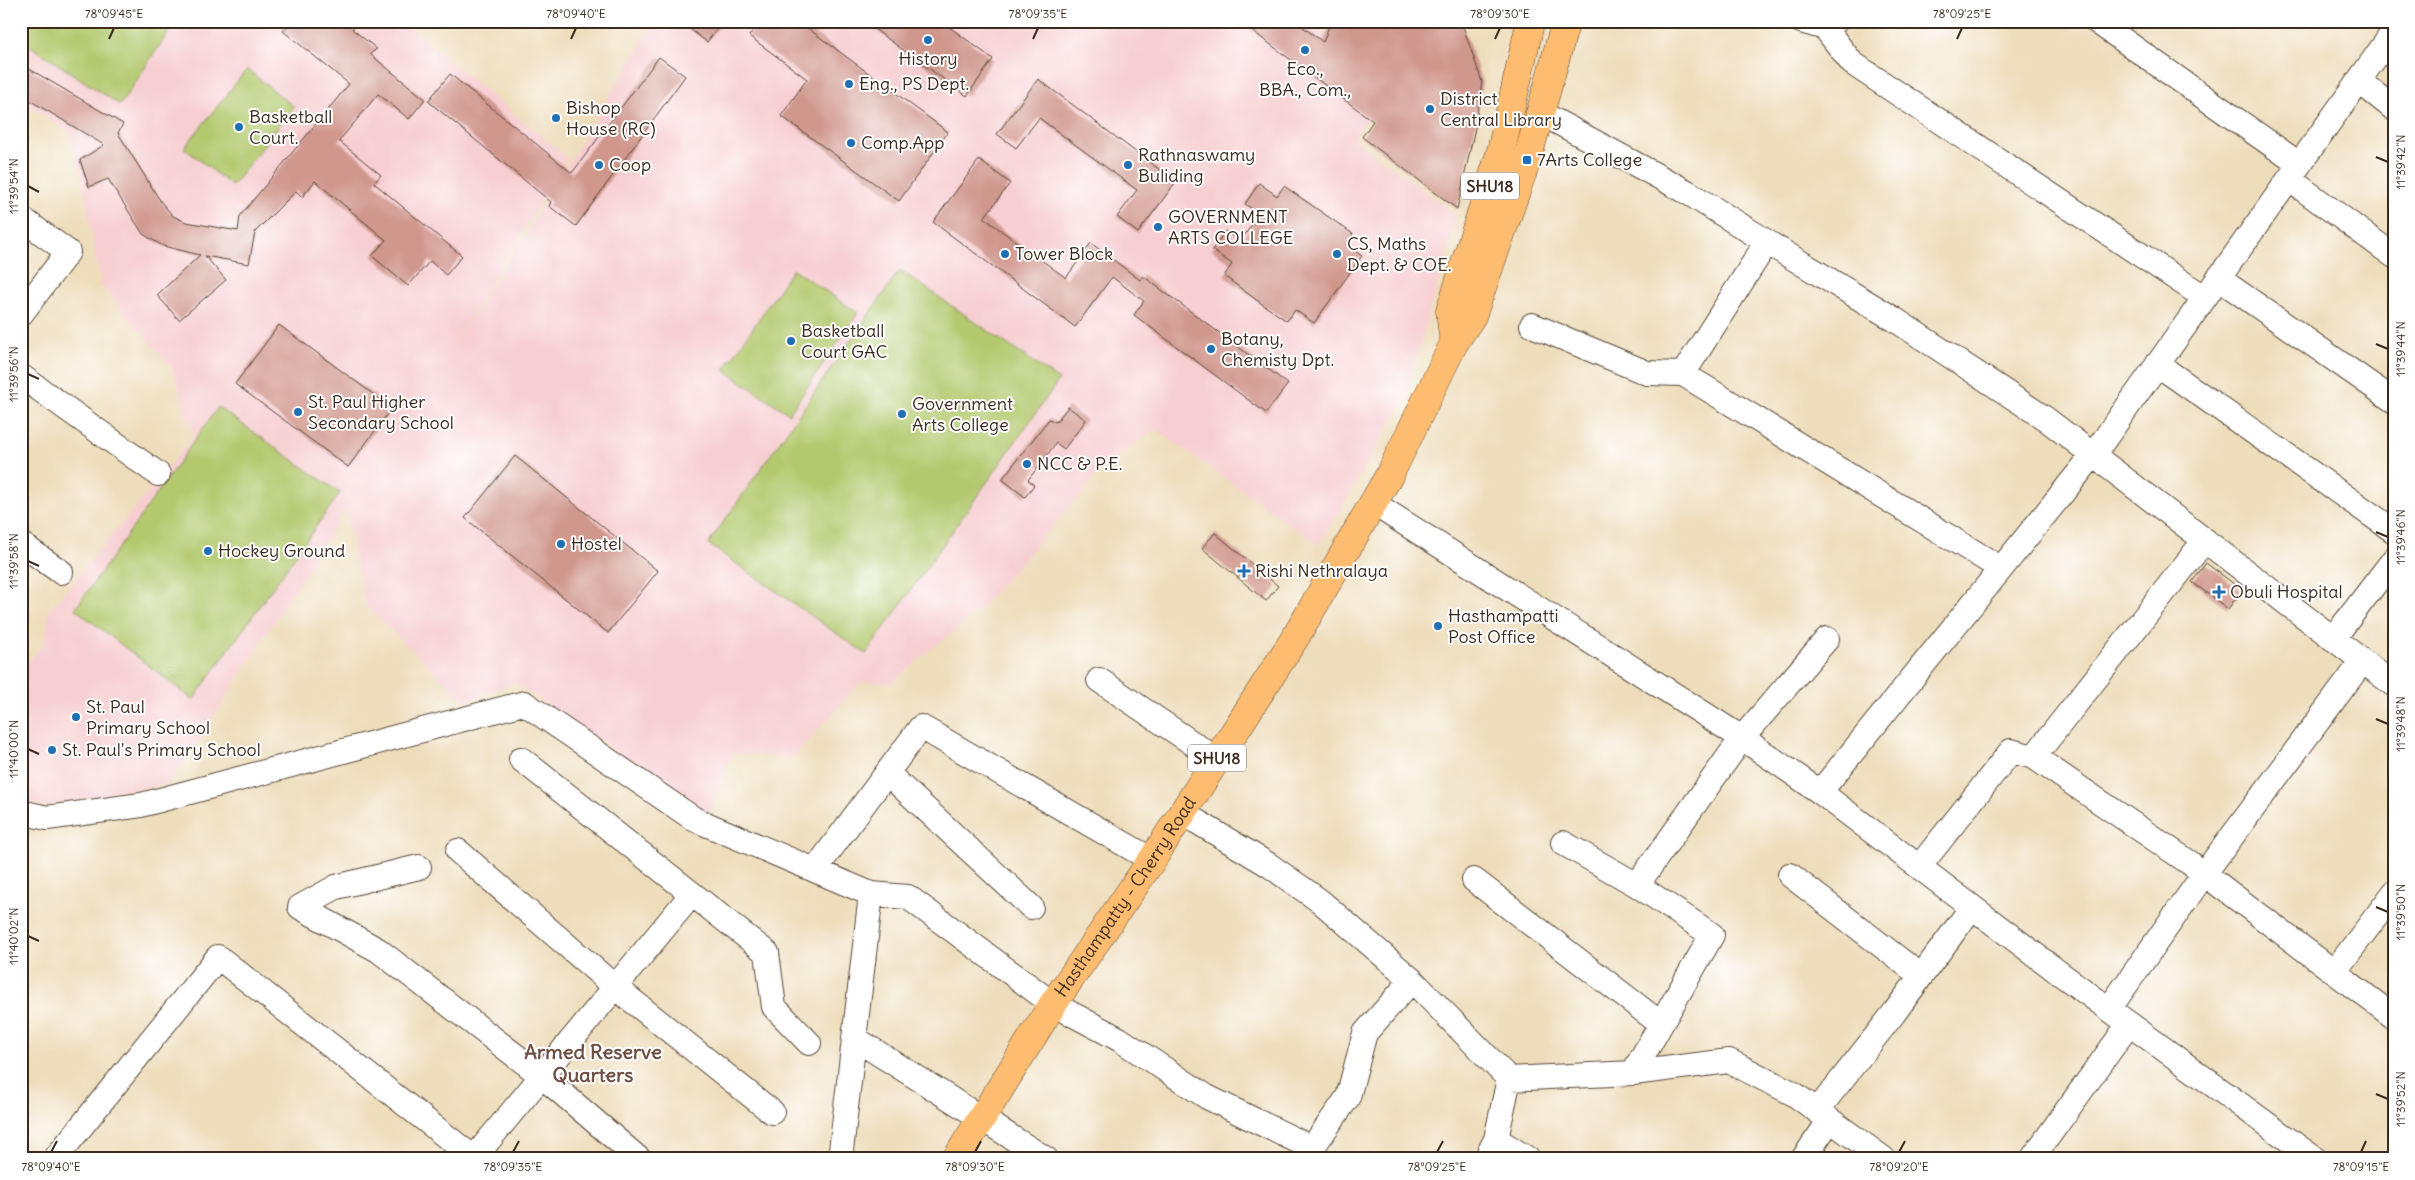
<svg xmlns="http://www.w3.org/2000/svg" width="2415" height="1180" font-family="Delius,sans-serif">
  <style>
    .built { fill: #f7cfd2 }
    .green { fill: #b3c96e; stroke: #777a46 }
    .building { fill: #d0978d }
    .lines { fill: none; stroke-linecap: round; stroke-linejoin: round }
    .minor-casing { stroke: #564536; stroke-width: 26 }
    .major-casing { stroke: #564536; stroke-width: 29 }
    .minor { stroke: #fff; stroke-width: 24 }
    .major { stroke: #fdbc70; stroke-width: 28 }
    .ticks { fill: none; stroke: #3b2a1e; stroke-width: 2 }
    .poi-dot { fill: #1f6fb2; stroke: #fff; stroke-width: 2 }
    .labels { text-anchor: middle; stroke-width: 4; stroke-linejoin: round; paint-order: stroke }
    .shield { fill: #fff; stroke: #766a62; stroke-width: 1 }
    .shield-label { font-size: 16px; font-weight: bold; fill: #3b2a1e }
    .poi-label { font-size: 18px; fill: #3b2a1e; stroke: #fff; text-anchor: start }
    .street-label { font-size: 18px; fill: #3b2a1e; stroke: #fff }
    .quarter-label { font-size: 20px; font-weight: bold; fill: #6f5045; stroke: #fff }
    .neatline { fill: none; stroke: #3b2a1e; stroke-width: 2 }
    .ticks-label { font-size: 12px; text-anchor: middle; fill: #3b2a1e }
  </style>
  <rect width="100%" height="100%" fill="#fff"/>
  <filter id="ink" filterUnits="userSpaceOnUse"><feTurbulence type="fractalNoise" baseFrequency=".02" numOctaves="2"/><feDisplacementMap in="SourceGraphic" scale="10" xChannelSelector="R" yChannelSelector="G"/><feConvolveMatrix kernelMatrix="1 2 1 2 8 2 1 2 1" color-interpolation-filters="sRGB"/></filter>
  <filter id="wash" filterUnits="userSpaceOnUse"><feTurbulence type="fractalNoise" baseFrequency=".0096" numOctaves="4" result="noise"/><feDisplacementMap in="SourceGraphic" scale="20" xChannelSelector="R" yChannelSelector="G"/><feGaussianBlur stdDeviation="1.12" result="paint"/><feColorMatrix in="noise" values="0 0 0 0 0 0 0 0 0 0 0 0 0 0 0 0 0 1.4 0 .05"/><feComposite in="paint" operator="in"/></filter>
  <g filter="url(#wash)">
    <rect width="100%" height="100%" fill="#edb"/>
    <!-- built -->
    <path class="built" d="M21,21H400L405,24L568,158L443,361L526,233L655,21H1327L1322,34L1391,87L1353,138L1457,216L1405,398L1319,545L1155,429L1107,464L981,608L891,683L861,682L793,758L733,753L707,815L515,683L465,701L366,606L345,510L184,764L166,784L47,807L21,802V670L44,643L49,611L194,436L172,368L101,286L81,174L67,130L21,102Z"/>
    <!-- green -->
    <path class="green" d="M21,21H176L120,105L21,40Z
      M247,69L294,107L232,186L184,148Z
      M793,269L858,313L789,414L724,370Z
      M900,270L1059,380L866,654L708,544Z
      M218,407L340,493L193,700L75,609Z"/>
    <g id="blocks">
      <!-- building -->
      <path class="building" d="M292,21H359L352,29L377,49L370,54L425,99L409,119L378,94L339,141L381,175L374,183L462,256L446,275L430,261L408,286L372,256L386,240L315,181L302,197L296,191L255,232L249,264L205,256L226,280L179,320L157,295L200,255L163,246L143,234L108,179L89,187L80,160L104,145L21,95V64L123,124L118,133L161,202L173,216L186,222L238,231L240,216L349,84L283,31Z
        M679,21H723L707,42Z
        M760,21H798L948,132L899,201L781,116L807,79L749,36Z
        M863,21H941L993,59L967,96Z
        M1239,21H1295L1323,42L1331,21H1454L1464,29L1482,82L1475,128L1457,209L1362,137L1373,121Z
        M659,57L685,76L576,226L549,206L551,202L428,101L450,74L572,173Z
        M1038,79L1176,182L1138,233L1117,217L1137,190L1039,118L1016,148L997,134Z
        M979,160L1010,183L984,218L1066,278L1091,243L1140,280L1143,276L1288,384L1266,413L1134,315L1144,301L1112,277L1075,327L933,222Z
        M1259,183L1277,196L1284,186L1353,234L1346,245L1362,256L1314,323L1295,310L1287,321L1262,304L1224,276L1232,264L1212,250L1225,231L1240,242L1259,214L1245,204Z
        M279,325L392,408L348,467L235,384Z
        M1068,407L1086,420L1064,449L1056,443L1028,480L1034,485L1025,497L1002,479L1049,419L1056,422Z
        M515,456L658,571L608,633L465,518Z
        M1215,533L1278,586L1266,601L1202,548Z
        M2206,563L2242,590L2228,609L2192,582Z"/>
    </g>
  </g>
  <g filter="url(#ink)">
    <use href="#blocks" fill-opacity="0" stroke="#564536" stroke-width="1"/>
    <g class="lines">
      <defs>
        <path id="minor" d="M1801,21L1825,28L1836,21
          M2096,21L2299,164
          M1825,28L1852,63L2204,297
          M2359,81L2394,109
          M1539,112L1687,192L1788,255L1894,319L2046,419L2394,685
          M2289,179L2394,256
          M21,218L68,252L21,314
          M1767,242L1683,374L2000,568
          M2218,278L2394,401
          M1532,325L1647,373L1683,374
          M2157,364L2394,531
          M21,376L158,474
          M1373,503L1742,738L1820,792L2094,454L2394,31
          M2205,540L2034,757L2190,863L2394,1017
          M21,544L61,572
          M2333,639L2394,559
          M1099,680L1216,759
          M521,759L767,953L774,1007L809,1043
          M887,773L1031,907
          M1820,792L2058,972L2315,1159
          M21,812L47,818L141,805L524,703L694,819L871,894L840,1159
          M1181,812L1269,865L1320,901L1412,980L1509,1079L1496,1139L1486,1159
          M1563,843L1637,885
          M458,851L615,987L772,1112
          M419,867L336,887L300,907L378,950L542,1076L639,1159
          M1919,867L2011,751L2034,757
          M815,870L921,727L1152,860
          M1790,875L1921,976
          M1474,880L1661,1024
          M871,894L908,897L1053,1004L1119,1039L1207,1097L1312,1148L1316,1159
          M2334,972L2394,893
          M2109,1009L2204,874L2362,662
          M854,1038L1046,1159
          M1633,1073L1712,935L1637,885L1742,738L1827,639
          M1509,1079L1633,1073L1729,1061L1794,1094L1884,1159
          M1817,1111L1894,1013L1972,907
          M1496,1139L1528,1159
          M1312,1148L1348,1097L1365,1033L1412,980
          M474,1158L692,894
          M55,1159L218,957L475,1159
          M1803,1159L1830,1120
          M2032,1159L2129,1024"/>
        <g id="major">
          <path d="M1454,343L1450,311L1501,151L1529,28"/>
          <path id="s1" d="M956,1159L1053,1004L1152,860L1295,638L1390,474L1454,343L1472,316L1527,160L1566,21"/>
        </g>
      </defs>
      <!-- minor casing -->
      <use href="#minor" class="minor-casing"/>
      <!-- major casing -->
      <use href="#major" class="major-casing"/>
      <!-- minor -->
      <use href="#minor" class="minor"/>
      <!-- major -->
      <use href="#major" class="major"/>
    </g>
  </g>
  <!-- ticks -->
  <path class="ticks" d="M109,39L114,28M571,39L576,28M1033,39L1038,28M1495,39L1500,28M1957,39L1962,28M2376,157L2388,162M28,186L39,192M2376,344L2388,349M28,374L39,379M2376,532L2388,537M28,561L39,566M2376,719L2388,724M28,749L39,754M2376,907L2388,912M28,936L39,941M2376,1094L2388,1099M51,1152L57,1141M513,1152L519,1141M975,1152L981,1141M1437,1152L1443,1141M1899,1152L1905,1141M2361,1152L2366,1141"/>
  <!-- markers -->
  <g class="poi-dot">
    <circle cx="928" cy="40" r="5"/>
    <circle cx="1305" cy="50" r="5"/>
    <circle cx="849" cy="84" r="5"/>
    <circle cx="1430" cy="109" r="5"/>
    <circle cx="556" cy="118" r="5"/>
    <circle cx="239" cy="127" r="5"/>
    <circle cx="851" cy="143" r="5"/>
    <rect x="1522" y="155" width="10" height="10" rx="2.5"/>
    <circle cx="599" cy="165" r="5"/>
    <circle cx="1128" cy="165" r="5"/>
    <circle cx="1158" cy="227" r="5"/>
    <circle cx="1005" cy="254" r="5"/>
    <circle cx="1337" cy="254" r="5"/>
    <circle cx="791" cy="341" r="5"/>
    <circle cx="1211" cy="349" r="5"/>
    <circle cx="298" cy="412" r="5"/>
    <circle cx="902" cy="414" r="5"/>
    <circle cx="1027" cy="464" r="5"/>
    <circle cx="561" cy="544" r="5"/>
    <circle cx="208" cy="551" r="5"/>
    <path d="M1241.5 563.5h5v5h5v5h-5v5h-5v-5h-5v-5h5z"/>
    <path d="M2216.5 584.5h5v5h5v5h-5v5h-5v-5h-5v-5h5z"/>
    <circle cx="1438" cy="626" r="5"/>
    <circle cx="76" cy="717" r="5"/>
    <circle cx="52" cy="750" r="5"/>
  </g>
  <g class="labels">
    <!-- shield labels -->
    <g class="shield">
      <rect x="1461" y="172.5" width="58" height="27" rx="4"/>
      <rect x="1188" y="744.5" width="58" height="27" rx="4"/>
    </g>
    <g class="shield-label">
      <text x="1490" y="192">SHU18</text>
      <text x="1217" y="764">SHU18</text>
    </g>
    <!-- poi labels -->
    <g class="poi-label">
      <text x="928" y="65" text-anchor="middle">History</text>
      <text x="1305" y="75" text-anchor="middle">Eco.,<tspan x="1305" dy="21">BBA., Com.,</tspan></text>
      <text x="859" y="90">Eng., PS Dept.</text>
      <text x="1440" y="105">District<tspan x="1440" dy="21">Central Library</tspan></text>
      <text x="566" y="114">Bishop<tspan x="566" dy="21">House (RC)</tspan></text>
      <text x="249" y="123">Basketball<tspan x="249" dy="21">Court.</tspan></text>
      <text x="861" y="149">Comp.App</text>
      <text x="1138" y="161">Rathnaswamy<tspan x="1138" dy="21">Buliding</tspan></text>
      <text x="1537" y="166">7Arts College</text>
      <text x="609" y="171">Coop</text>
      <text x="1168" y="223">GOVERNMENT<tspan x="1168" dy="21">ARTS COLLEGE</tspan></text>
      <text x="1347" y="250">CS, Maths<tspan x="1347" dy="21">Dept. &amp; COE.</tspan></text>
      <text x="1015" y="260">Tower Block</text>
      <text x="801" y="337">Basketball<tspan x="801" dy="21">Court GAC</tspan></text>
      <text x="1221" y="345">Botany,<tspan x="1221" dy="21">Chemisty Dpt.</tspan></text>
      <text x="308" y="408">St. Paul Higher<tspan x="308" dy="21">Secondary School</tspan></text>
      <text x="912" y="410">Government<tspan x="912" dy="21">Arts College</tspan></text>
      <text x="1037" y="470">NCC &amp; P.E.</text>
      <text x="571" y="550">Hostel</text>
      <text x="218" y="557">Hockey Ground</text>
      <text x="1255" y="577">Rishi Nethralaya</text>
      <text x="2230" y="598">Obuli Hospital</text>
      <text x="1448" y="622">Hasthampatti<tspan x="1448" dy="21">Post Office</tspan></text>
      <text x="86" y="713">St. Paul<tspan x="86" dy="21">Primary School</tspan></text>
      <text x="62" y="756">St. Paul's Primary School</text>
    </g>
    <!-- street labels -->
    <g class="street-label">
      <text dy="6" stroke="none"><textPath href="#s1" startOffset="312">Hasthampatty - Cherry Road</textPath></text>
    </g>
    <!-- quarter labels -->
    <g class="quarter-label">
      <text x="593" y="1059">Armed Reserve<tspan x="593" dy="23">Quarters</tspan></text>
    </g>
  </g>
  <!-- margin -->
  <rect width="2415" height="1180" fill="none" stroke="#fff" stroke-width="55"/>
  <rect x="28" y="28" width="2360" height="1124" class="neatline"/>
  <g class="ticks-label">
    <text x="114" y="18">78°09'45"E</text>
    <text x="576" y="18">78°09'40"E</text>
    <text x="1038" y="18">78°09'35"E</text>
    <text x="1500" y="18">78°09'30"E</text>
    <text x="1962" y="18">78°09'25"E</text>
    <text transform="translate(2401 162) rotate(-90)" y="4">11°39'42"N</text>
    <text transform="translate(14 186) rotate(-90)" y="4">11°39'54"N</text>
    <text transform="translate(2401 349) rotate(-90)" y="4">11°39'44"N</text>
    <text transform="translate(14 374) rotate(-90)" y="4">11°39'56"N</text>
    <text transform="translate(2401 537) rotate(-90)" y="4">11°39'46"N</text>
    <text transform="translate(14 561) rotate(-90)" y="4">11°39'58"N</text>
    <text transform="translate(2401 724) rotate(-90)" y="4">11°39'48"N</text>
    <text transform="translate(14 749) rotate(-90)" y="4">11°40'00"N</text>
    <text transform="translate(2401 912) rotate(-90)" y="4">11°39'50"N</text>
    <text transform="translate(14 936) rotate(-90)" y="4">11°40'02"N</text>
    <text transform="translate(2401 1099) rotate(-90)" y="4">11°39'52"N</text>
    <text x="51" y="1171">78°09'40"E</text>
    <text x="513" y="1171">78°09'35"E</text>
    <text x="975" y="1171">78°09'30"E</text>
    <text x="1437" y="1171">78°09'25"E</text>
    <text x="1899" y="1171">78°09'20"E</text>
    <text x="2361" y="1171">78°09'15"E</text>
  </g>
</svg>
